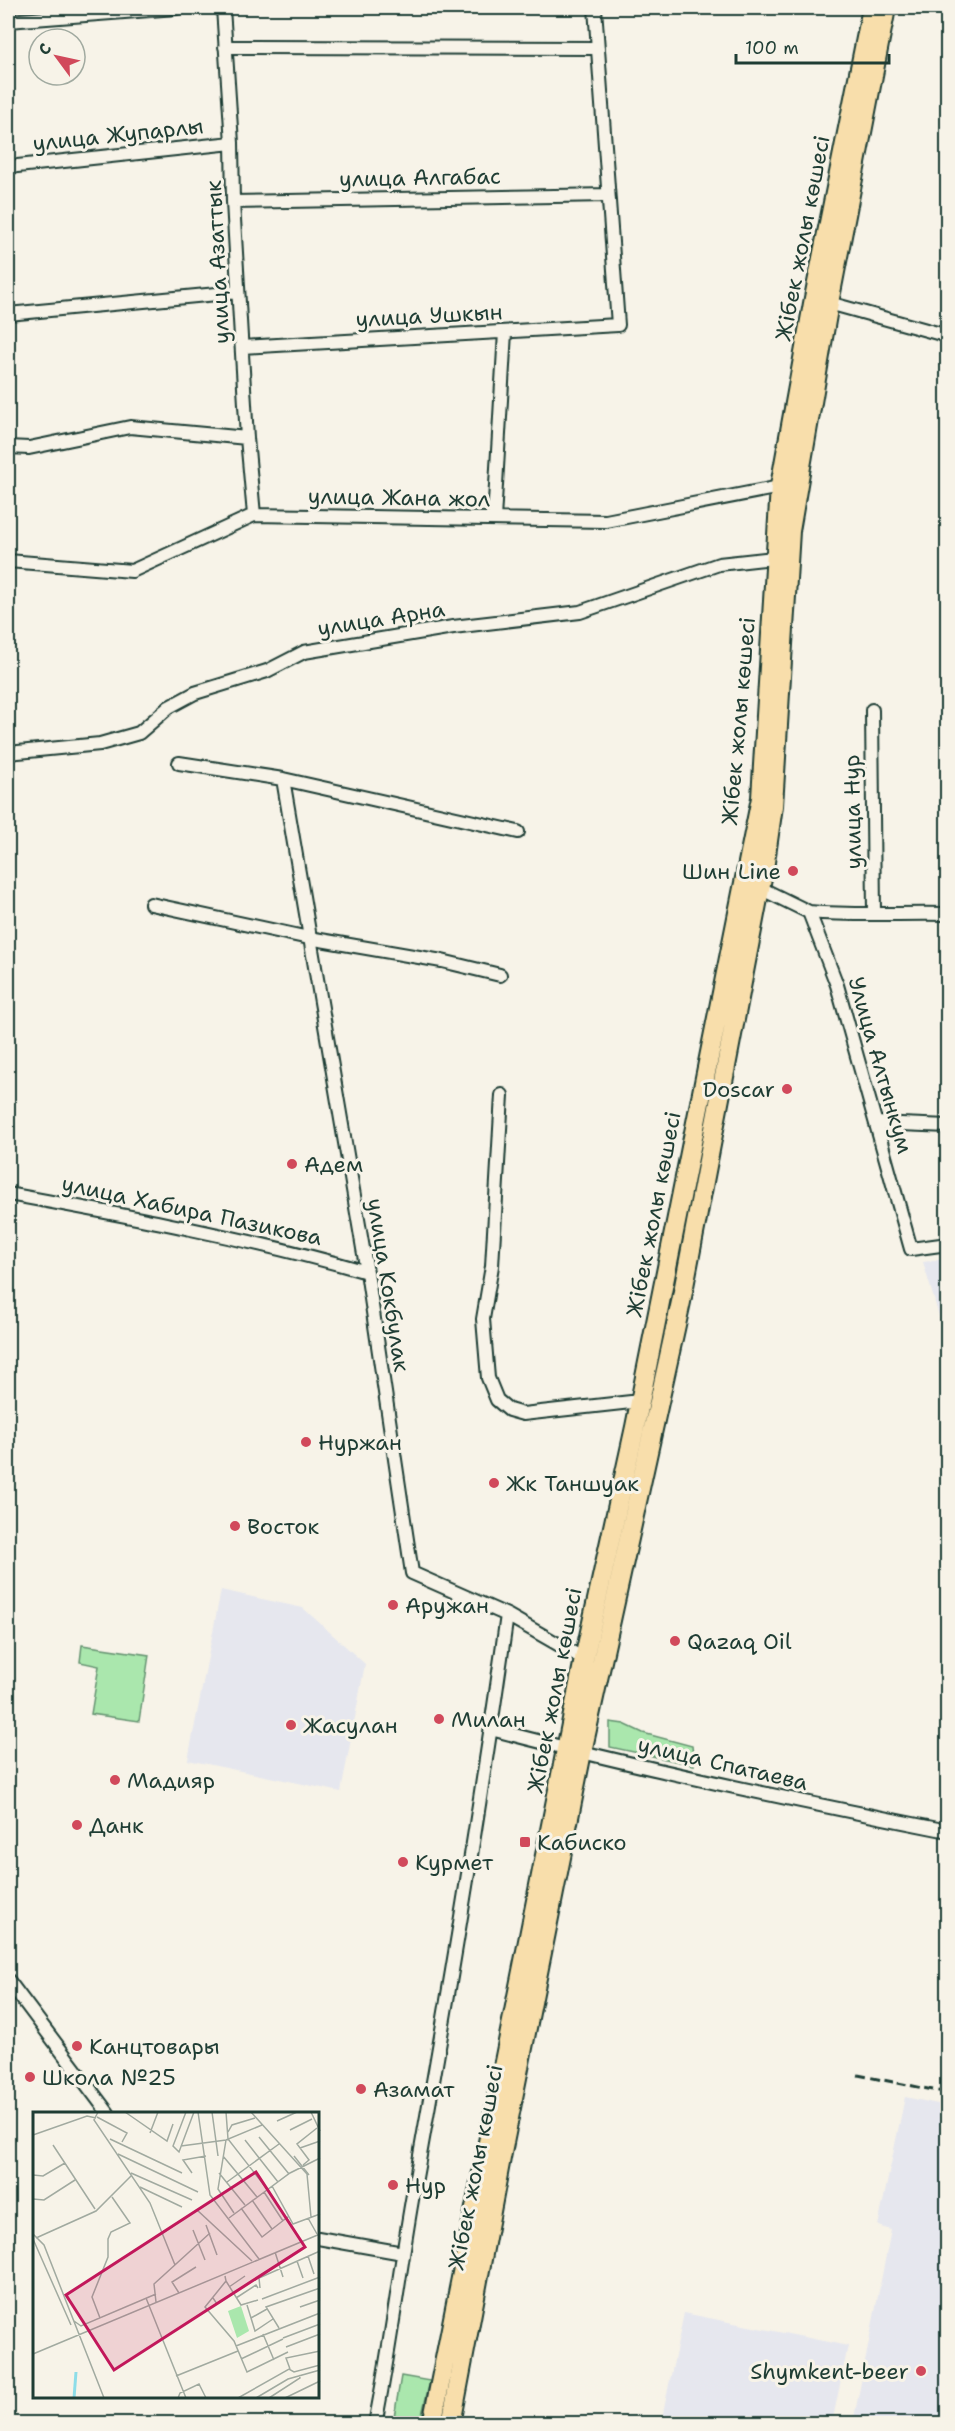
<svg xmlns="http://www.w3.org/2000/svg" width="955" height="2431" font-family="'Shantell Sans',sans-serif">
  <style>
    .built { fill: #e6e7ee }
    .green { fill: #aae7ad; stroke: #649270; stroke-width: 1.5 }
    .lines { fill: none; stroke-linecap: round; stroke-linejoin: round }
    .minor-casing { stroke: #1f3d34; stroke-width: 16 }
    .primary-casing { stroke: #1f3d34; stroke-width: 22 }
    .minor { stroke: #f7f3e8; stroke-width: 12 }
    .primary { stroke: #f8deab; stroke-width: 18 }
    .rail { stroke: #1f3d34; stroke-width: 3; stroke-dasharray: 9 4.5; stroke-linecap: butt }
    .poi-dot { fill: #d1495b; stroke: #f7f3e8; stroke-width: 2 }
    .labels { text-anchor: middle; stroke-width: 6; stroke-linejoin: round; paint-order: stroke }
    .street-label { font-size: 22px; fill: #1f3d34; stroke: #f7f3e8 }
    .poi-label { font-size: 22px; fill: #1f3d34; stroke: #f7f3e8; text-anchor: start }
    .inset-river { fill: none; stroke: #8ddde8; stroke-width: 3 }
    .inset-road { fill: none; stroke: #a1aaa0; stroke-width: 1.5 }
    .view { fill: #c2185b; fill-opacity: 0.15; stroke: #c2185b; stroke-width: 3 }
    .inset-edge { fill: none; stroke: #1f3d34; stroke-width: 3 }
  </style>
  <rect width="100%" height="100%" fill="#f7f3e8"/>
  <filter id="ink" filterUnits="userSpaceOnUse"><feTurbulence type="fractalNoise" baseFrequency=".0167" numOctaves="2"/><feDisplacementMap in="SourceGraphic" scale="12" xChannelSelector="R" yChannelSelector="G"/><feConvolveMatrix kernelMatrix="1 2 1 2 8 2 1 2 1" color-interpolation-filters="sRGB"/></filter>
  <g filter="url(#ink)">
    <!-- built -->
    <path class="built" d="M947,1259H948L947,1343L923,1262Z
      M221,1590L303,1608L365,1664L341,1792L188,1760Z
      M905,2097L947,2106V2423H853L891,2230L878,2226Z
      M684,2313L848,2346L832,2423H661Z"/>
    <!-- green -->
    <path class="green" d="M82,1645L149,1655L139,1721L91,1714L99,1666L80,1662Z
      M610,1722L624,1724L643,1733L692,1746L694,1765L610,1747Z
      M401,2376L430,2381L420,2423H393Z"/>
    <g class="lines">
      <defs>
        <path id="minor" d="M223,8L232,143L233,202L247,438L254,515
          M8,21L176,8
          M225,47L598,48
          M8,167L232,143
          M233,202L608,195
          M829,303L948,336
          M8,314L238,292
          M242,347L618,325L595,8
          M8,447L29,448L130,427L247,438
          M494,519L505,332
          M8,561L132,571L254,515L606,521L785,486
          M872,710L874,913
          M8,753L100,744L139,733L169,707L195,693L267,671L304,652L453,627L580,612L719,564L774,558
          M179,763L283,779L518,832
          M283,779L367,1272L412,1573L507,1615L584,1659
          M760,888L809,912L837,985L911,1249L948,1244
          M151,904L309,938L442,961L500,975
          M809,912C855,916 901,913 948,914
          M502,1095L492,1266L483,1319L488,1378L497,1400L509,1410L523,1414L640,1401
          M877,1123L948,1126
          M8,1194C128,1216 249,1238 367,1272
          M491,1729C642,1769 795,1801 948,1831
          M8,1980L108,2113
          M318,2238L403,2253
          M375,2424C390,2350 399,2275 412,2200C447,2006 480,1811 507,1615"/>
        <path id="primary" d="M432,2424L584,1659L635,1427L761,798L780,486L814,298L872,8
          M451,2424L501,2158L582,1752L681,1302L765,862L773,806L790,531L829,303L886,8"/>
      </defs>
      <!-- minor casing -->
      <use href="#minor" class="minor-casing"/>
      <!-- primary casing -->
      <use href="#primary" class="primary-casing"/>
      <!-- minor -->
      <use href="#minor" class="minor"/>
      <!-- primary -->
      <use href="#primary" class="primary"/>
      <!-- rail -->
      <path class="rail" d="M858,2075L948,2093"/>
    </g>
  </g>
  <!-- markers -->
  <g class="poi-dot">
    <circle cx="793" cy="871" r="6"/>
    <circle cx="787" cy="1089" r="6"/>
    <circle cx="292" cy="1164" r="6"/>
    <circle cx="306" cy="1442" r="6"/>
    <circle cx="494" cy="1483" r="6"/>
    <circle cx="235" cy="1526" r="6"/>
    <circle cx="393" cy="1605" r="6"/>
    <circle cx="675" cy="1641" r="6"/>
    <circle cx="439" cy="1719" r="6"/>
    <circle cx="291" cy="1725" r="6"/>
    <circle cx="115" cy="1780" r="6"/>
    <circle cx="77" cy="1825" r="6"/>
    <rect x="519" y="1836" width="12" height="12" rx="3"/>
    <circle cx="403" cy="1862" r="6"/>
    <circle cx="77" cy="2046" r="6"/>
    <circle cx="30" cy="2077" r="6"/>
    <circle cx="361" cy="2089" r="6"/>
    <circle cx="393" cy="2185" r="6"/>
    <circle cx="921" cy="2371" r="6"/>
  </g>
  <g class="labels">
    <!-- street labels -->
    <g class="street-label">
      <text transform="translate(118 134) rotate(-6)" y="8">улица Жупарлы</text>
      <text transform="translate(420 177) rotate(-1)" y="8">улица Алгабас</text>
      <text transform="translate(802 238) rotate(-79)" y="8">Жібек жолы көшесі</text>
      <text transform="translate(217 262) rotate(-93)" y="8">улица Азаттык</text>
      <text transform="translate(429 315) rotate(-3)" y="8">улица Ушкын</text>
      <text transform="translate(399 497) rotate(1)" y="8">улица Жана жол</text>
      <text transform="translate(381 618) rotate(-9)" y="8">улица Арна</text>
      <text transform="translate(738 721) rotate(-85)" y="8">Жібек жолы көшесі</text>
      <text transform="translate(852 812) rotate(-91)" y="8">улица Нур</text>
      <text transform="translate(881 1065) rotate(74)" y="8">Улица Алтынкум</text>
      <text transform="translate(192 1210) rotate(12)" y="8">улица Хабира Пазикова</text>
      <text transform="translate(653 1214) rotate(-79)" y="8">Жібек жолы көшесі</text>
      <text transform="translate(389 1285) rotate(81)" y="8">улица Кокбулак</text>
      <text transform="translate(554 1690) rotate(-79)" y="8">Жібек жолы көшесі</text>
      <text transform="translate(723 1763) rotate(13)" y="8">улица Спатаева</text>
      <text transform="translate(475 2167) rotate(-79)" y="8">Жібек жолы көшесі</text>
    </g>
    <!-- poi labels -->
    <g class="poi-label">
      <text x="781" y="879" text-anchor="end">Шин Line</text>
      <text x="775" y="1097" text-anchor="end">Doscar</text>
      <text x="304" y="1172">Адем</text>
      <text x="318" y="1450">Нуржан</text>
      <text x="506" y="1491">Жк Таншуак</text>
      <text x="247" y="1534">Восток</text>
      <text x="405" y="1613">Аружан</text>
      <text x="687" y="1649">Qazaq Oil</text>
      <text x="451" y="1727">Милан</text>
      <text x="303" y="1733">Жасулан</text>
      <text x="127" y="1788">Мадияр</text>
      <text x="89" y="1833">Данк</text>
      <text x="537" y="1850">Кабиско</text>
      <text x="415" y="1870">Курмет</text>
      <text x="89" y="2054">Канцтовары</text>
      <text x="42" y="2085">Школа №25</text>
      <text x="373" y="2097">Азамат</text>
      <text x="405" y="2193">Нур</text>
      <text x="909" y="2379" text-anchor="end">Shymkent-beer</text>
    </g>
  </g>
  <!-- overview -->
  <g transform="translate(33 2112)">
    <rect width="286" height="286" fill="#f7f3e8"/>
    <path d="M208,194L216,219L204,226L195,199Z" fill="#aae7ad"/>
    <path class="inset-river" d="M41,286L43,260"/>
    <path class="inset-road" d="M65,0L61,8L117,91L142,153M92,0L134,29L140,12M153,0L140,34L146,40L161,0M165,0L177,83L226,147M179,0L185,44M193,0L195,27L234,77M218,0L274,62L278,105M278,0L287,19M64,5L94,21L89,30M244,9L264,0M257,18L279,7M195,20L199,13L222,6M117,21L125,0M0,23L54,4L63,6M226,25L256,62M77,27L149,61M193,28L185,77L201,101M212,28L245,70M20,33L62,97M148,34L193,28L229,13M267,36L287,29M85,42L165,80M190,44L224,85M261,44L276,63M270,53L276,48L264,32L284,16M98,61L159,88M159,61L150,48L173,44M186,61L212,93M0,63L10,64L32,51M194,70L246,32M239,74L260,112L287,102M107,75L149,95M231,80L250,109M0,87L11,88L42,68M219,88L239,117M208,96L229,125L256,104M196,106L257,61L287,46M275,106L284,122M173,113L184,143M160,118L172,148M130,121L164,98L219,149M0,122L11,133L71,286M3,126L63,99L99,63M0,127L38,213M242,140L250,165M275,144L281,162M264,149L270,166M192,164L193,169L172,195L201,229L214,260L255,240M193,169L208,193L225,188M196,175L212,164M227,176L226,166L287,139M146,181L139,170L163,155M113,186L153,286M180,186L184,192L200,181M203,186L223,173L225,176M229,187L287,165M123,190L121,172L177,121M214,193L222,219L240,207M267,195L287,188M67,206L59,185L75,145V127L78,120L97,111L79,85M218,206L234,197M41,209L48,214L123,182M246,216L233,195L287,176M230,222L241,248M250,226L287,212M203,234L287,201M253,235L287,222M0,242L287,122M208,247L250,227M257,257L253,246L287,239M143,264L205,239M145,286L147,281L166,272L173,286M205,286L256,257L261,260L287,253M223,286L255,267L287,258M236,286L267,266L266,263M252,286L287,269"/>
    <path class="view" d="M223,60L272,135L81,258L33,183Z"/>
    <rect width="286" height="286" class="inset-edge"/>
  </g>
  <!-- margin -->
  <rect width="955" height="2431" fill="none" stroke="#f7f3e8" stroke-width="30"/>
  <rect x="15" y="15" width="925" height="2401" fill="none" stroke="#1f3d34" stroke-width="2" filter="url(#ink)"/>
  <!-- north arrow -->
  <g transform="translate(57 57) rotate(303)"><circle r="28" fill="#f7f3e8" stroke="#a1aaa0" stroke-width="1.5"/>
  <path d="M0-4.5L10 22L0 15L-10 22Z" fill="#d1495b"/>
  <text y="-9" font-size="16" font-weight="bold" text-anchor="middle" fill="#1f3d34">С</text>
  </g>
  <!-- scale -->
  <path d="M736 54v9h153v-9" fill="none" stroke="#1f3d34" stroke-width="3"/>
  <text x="745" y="54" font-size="18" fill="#1f3d34" stroke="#f7f3e8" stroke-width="4.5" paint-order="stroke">100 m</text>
</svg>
